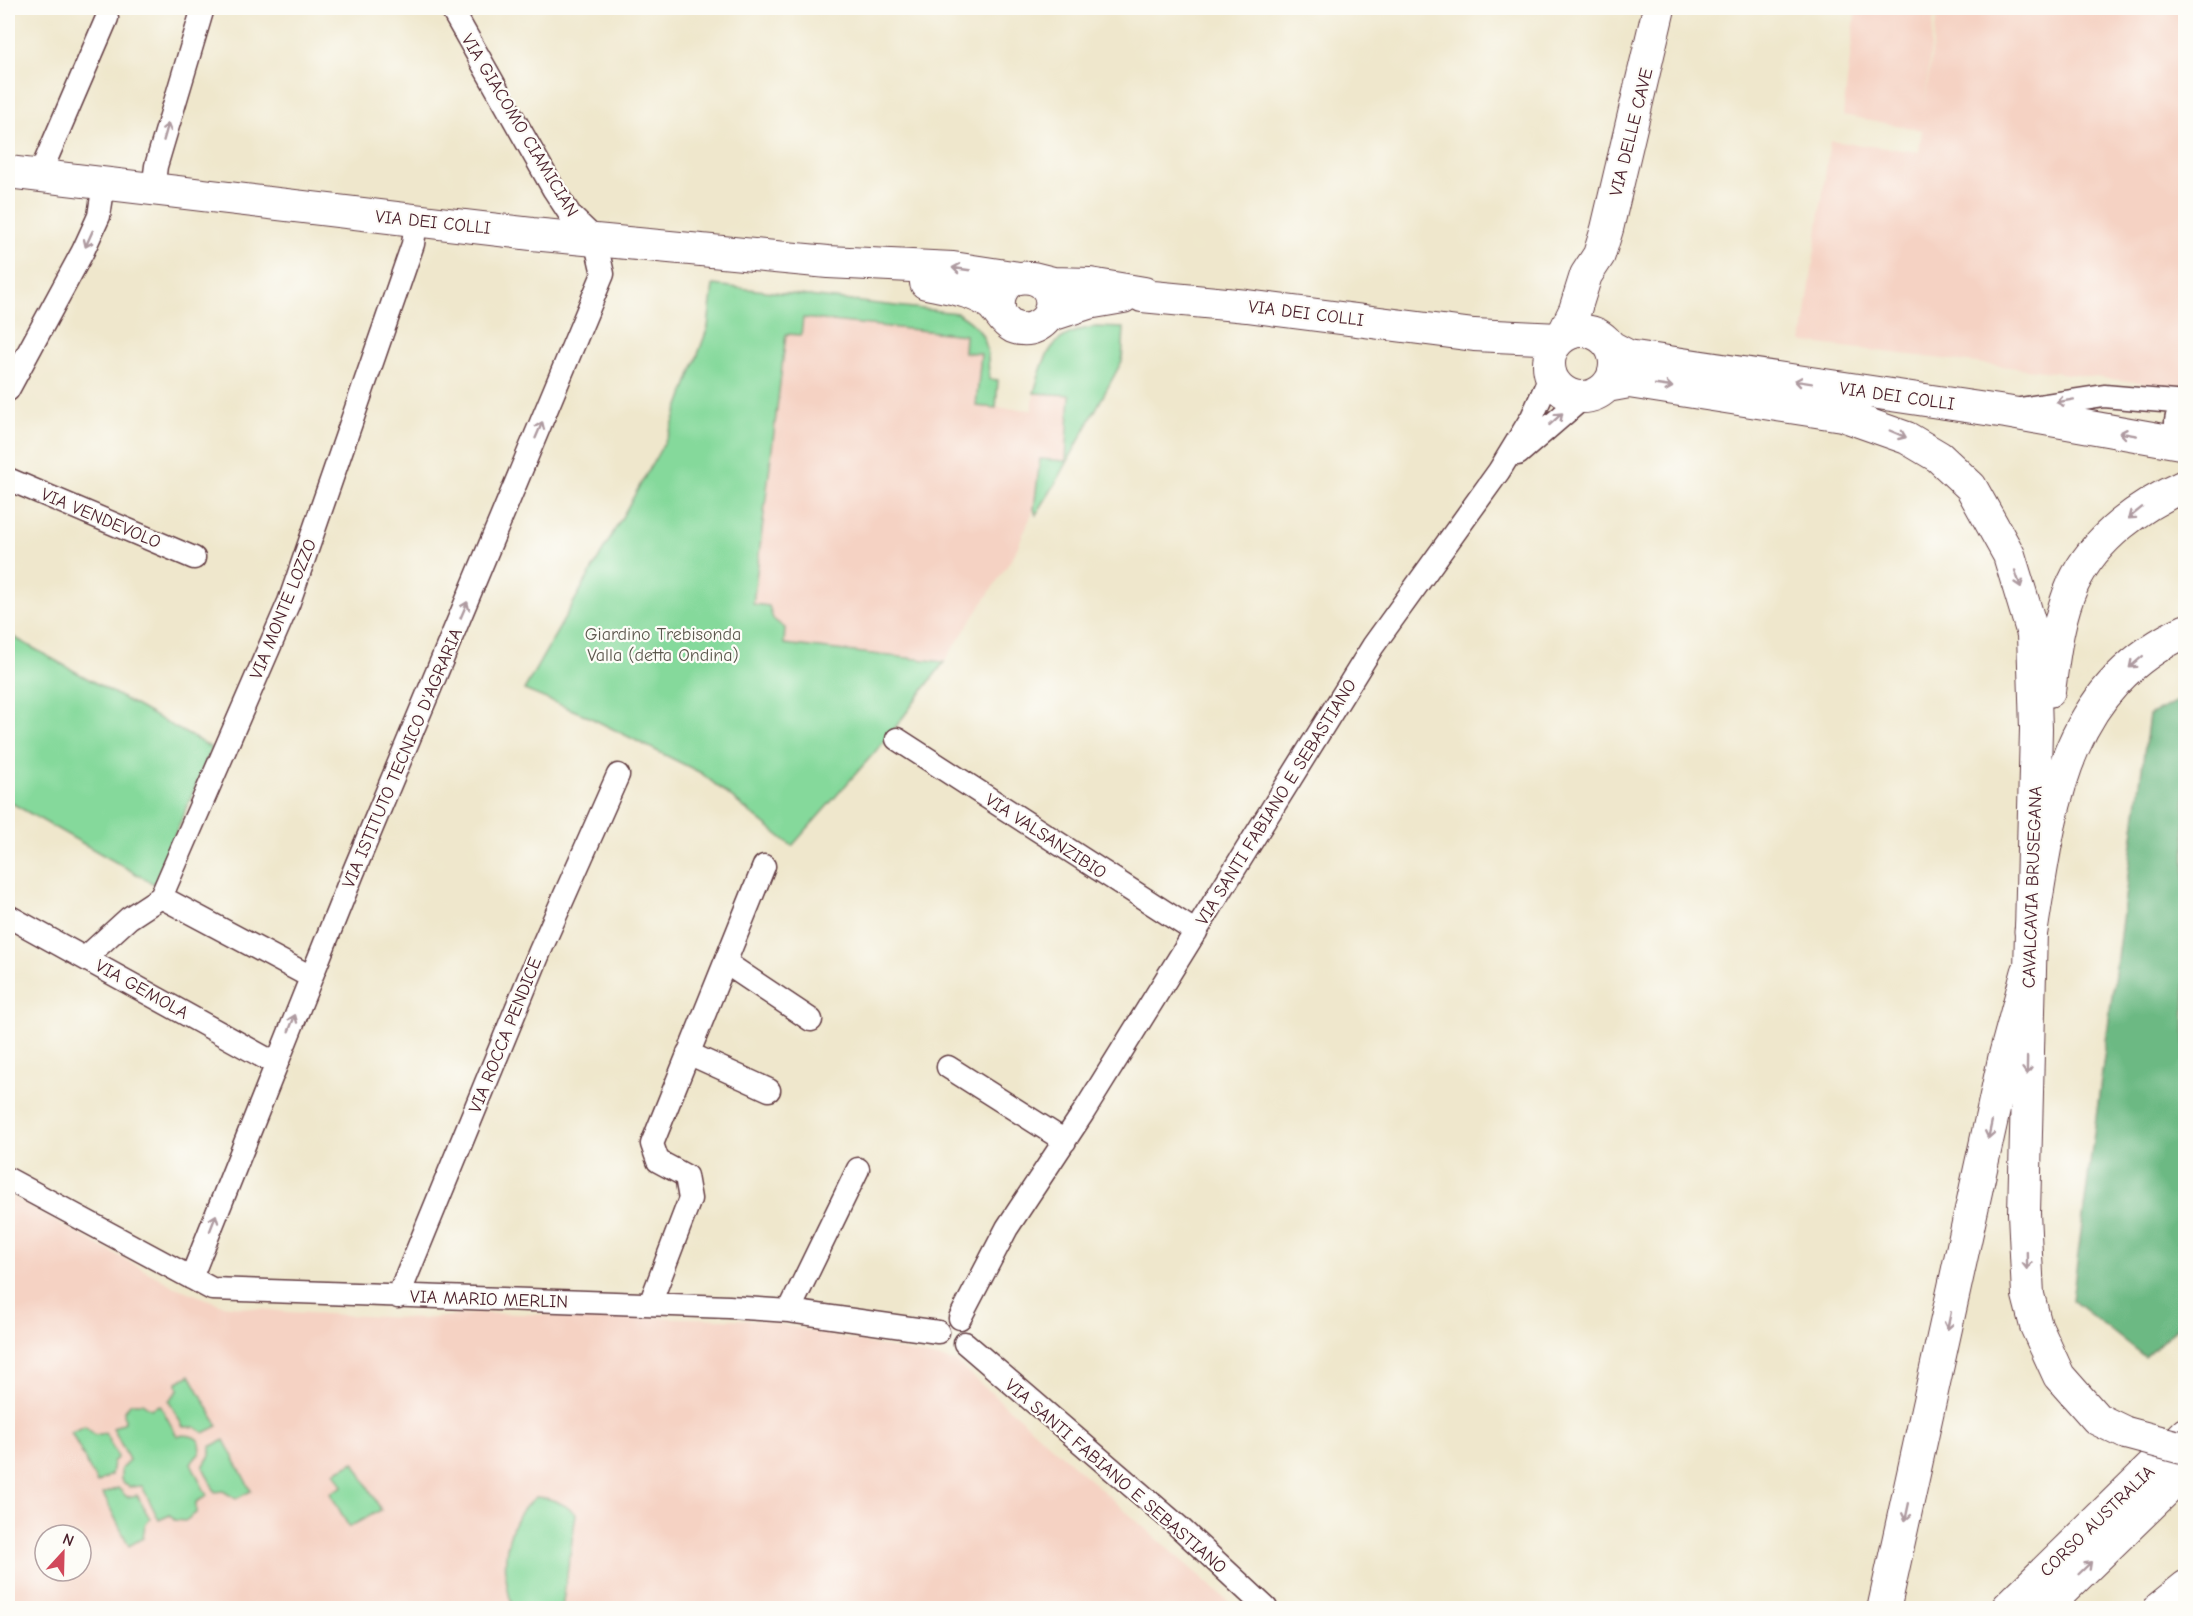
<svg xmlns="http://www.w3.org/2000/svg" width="2193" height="1616" font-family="'Comic Neue',sans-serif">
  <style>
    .built { fill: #f5d2c3; fill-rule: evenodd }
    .green { fill: #85d99b; stroke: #687c63; stroke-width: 1.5 }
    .forest { fill: #6cb983; stroke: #5b6c57; stroke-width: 1.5 }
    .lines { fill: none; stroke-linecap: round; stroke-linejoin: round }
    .street-casing { stroke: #633d43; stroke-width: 25 }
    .secondary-casing { stroke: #633d43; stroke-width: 34 }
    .highway-casing { stroke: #633d43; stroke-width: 35 }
    .street { stroke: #fff; stroke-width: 22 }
    .secondary { stroke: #fff; stroke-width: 32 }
    .highway { stroke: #fff; stroke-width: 33 }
    .secondary-bridge-casing { stroke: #633d43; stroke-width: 34; stroke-linecap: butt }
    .secondary-bridge { stroke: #fff; stroke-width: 32 }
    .oneway { stroke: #ae9aa0 }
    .labels { text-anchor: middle; stroke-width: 4.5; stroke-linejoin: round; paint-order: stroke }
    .street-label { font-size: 18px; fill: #4a1f2b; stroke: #fdfcf7 }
    .park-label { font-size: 18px; fill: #5c574d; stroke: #fdfcf7 }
  </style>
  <rect width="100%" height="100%" fill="#fdfcf7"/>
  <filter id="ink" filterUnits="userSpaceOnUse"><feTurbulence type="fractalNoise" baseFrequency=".0167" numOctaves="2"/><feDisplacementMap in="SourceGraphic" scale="12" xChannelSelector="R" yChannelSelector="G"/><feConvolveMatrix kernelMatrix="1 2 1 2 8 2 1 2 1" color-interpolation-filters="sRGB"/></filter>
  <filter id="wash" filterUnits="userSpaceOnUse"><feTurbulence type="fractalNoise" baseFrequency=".008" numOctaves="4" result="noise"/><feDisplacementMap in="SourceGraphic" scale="24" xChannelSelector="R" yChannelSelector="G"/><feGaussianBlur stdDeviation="1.35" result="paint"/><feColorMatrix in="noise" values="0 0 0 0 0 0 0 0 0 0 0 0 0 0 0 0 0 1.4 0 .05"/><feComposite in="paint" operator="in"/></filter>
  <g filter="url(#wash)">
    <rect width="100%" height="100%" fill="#efe7cc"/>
    <!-- built -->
    <path class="built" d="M1856,8H1935L1924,110L1938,8H2185V388L1802,342L1830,141L1919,152L1922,130L1843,115Z
      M803,318L966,335L981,354L976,406L1032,410L1034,393L1070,394L1066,461L1040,459L1034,509L1014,555L944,662L783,644L769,606L753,604L786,333Z
      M8,1195L175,1287L222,1305L287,1312L422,1319L478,1313L762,1320L956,1362L1229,1602L1226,1608H8ZM45,1535H81V1571H45Z"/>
    <!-- green -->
    <path class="green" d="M713,285L957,313C988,330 988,346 989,379L998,380L996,408L976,406L981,354L964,352L965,335L803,318L801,335L786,334L753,604L769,606L773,619L785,628L784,644L944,662L889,736L792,846L701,773L585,715L524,690L668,436L708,327Z
      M1095,327L1124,328L1122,361L1057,481L1036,515L1034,509L1040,459L1066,461L1070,395L1034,393C1045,353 1051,333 1095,327Z
      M8,634L212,748L154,884L8,801Z
      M190,1375L218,1426L204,1433L195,1427H183L169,1401L178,1390L177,1382Z
      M131,1403H142L151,1409L160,1405L177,1436C189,1434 204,1436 200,1453L191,1463L207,1496L196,1502V1513L185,1521L174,1520L170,1515L159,1520L142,1486L129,1487L121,1480V1469L129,1460L113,1428L125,1422L124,1411Z
      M85,1426L95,1435L105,1433L118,1457L113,1462L111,1475L97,1483L71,1432Z
      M224,1440L251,1491L236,1499L223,1491L215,1492L203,1467L210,1455V1447Z
      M354,1462L381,1510L349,1527L330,1493L343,1486L335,1472Z
      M118,1488L127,1497L137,1495L150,1519L145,1525L143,1538L129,1546L103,1494Z
      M536,1497C552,1498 564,1503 576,1514L562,1608H513C500,1571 502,1523 536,1497Z"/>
    <!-- forest -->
    <path class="forest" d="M2185,697V1320L2145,1357L2072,1300L2149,715Z"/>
  </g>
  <g filter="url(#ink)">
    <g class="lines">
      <defs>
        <path id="street" d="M39,176L107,18
          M153,189L156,166L203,8
          M8,390L83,251L99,216L104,183
          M2186,408L2179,411C2173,424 2176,432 2186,443
          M2020,409L2104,396L2186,403
          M1518,454L1584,397
          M8,479L194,558
          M897,739L1196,932
          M161,897L311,977
          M8,916L276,1064
          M85,958L129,918L161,897L289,602L413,244L416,221
          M726,963L811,1020
          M688,1053L769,1090
          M948,1067L1065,1141
          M8,1179L212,1289L729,1307L789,1311L938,1332
          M191,1278L353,873L603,274L595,239L571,216L554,190L451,8
          M398,1297L540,951L618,775
          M650,1304L690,1199L686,1176L658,1161L652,1144L764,866
          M789,1311L858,1169
          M960,1318L1007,1228L1083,1113L1373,646L1499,471L1532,417L1551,375
          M965,1343L1178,1526L1266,1608"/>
        <path id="secondary" d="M8,172L532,234L828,262L953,268L1019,278
          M1033,278L1053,283L1090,284L1144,293L1142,296L1247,306L1474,335L1559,339
          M926,283C948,288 973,290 991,304C999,311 1003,322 1013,327C1020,330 1029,330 1035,327C1042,324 1048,318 1050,311C1062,269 989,263 1000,314
          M1048,316L1088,303L1123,297
          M1549 364a33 33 0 1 1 66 0a33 33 0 1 1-66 0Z
          M1562,337L1575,310L1586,275L1599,255L1607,229L1659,8
          M1611,347L1628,356L2006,412L2186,444
          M1607,386L1629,382L1842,415L1907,438L1939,457L1971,487L2009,555L2033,634L2036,729L2024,1213L2028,1295L2036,1326L2059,1376L2097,1419L2126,1433
          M2049,691C2054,655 2058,617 2073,584C2095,537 2141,505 2186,485"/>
        <path id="highway" d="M2031,931C2050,812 2061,688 2186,631
          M1884,1608L2005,1057L2028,972
          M2008,1608L2186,1434
          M2044,1608L2186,1470
          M2160,1608L2186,1587"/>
      </defs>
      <!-- street casing -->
      <use href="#street" class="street-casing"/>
      <!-- secondary casing -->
      <use href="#secondary" class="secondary-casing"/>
      <!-- highway casing -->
      <use href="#highway" class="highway-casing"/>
      <!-- street -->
      <use href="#street" class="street"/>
      <!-- secondary -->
      <use href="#secondary" class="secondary"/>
      <!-- highway -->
      <use href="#highway" class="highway"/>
      <defs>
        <path id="secondary-bridge" d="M2126,1433L2186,1449"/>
      </defs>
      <!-- secondary-bridge casing -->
      <use href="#secondary-bridge" class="secondary-bridge-casing"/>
      <!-- secondary-bridge -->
      <use href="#secondary-bridge" class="secondary-bridge"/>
    </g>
    <!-- one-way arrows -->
    <defs><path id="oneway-shaft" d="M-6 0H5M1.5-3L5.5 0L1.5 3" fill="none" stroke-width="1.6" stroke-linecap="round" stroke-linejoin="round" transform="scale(1.5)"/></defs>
    <g class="oneway">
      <use href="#oneway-shaft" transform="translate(166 132) rotate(-74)"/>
      <use href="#oneway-shaft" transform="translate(89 239) rotate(114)"/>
      <use href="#oneway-shaft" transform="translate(961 269) rotate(-172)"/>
      <use href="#oneway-shaft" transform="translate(1803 382) rotate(-171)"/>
      <use href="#oneway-shaft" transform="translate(1664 386) rotate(8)"/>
      <use href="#oneway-shaft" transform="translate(2065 401) rotate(170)"/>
      <use href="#oneway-shaft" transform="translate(1556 419) rotate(-42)"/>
      <use href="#oneway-shaft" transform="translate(539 430) rotate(-67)"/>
      <use href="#oneway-shaft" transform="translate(1898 434) rotate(23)"/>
      <use href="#oneway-shaft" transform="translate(2128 434) rotate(-170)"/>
      <use href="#oneway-shaft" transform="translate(2135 513) rotate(141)"/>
      <use href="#oneway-shaft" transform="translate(2018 579) rotate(71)"/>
      <use href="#oneway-shaft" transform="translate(464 610) rotate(-67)"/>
      <use href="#oneway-shaft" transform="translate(2136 662) rotate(139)"/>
      <use href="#oneway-shaft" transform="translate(292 1023) rotate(-68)"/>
      <use href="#oneway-shaft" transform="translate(2027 1066) rotate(91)"/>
      <use href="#oneway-shaft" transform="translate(1990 1130) rotate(102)"/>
      <use href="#oneway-shaft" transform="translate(213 1223) rotate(-69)"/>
      <use href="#oneway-shaft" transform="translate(2027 1261) rotate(89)"/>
      <use href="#oneway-shaft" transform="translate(1949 1321) rotate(102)"/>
      <use href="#oneway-shaft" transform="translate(1907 1512) rotate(102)"/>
      <use href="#oneway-shaft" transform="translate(2085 1568) rotate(-44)"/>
    </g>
  </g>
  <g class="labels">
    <!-- street labels -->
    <g class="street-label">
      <text transform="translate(520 125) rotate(59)" y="6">VIA GIACOMO CIAMICIAN</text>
      <text transform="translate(1631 132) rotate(-76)" y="6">VIA DELLE CAVE</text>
      <text transform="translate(433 222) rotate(6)" y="6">VIA DEI COLLI</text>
      <text transform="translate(1306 313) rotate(7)" y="6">VIA DEI COLLI</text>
      <text transform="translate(1897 396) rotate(8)" y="6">VIA DEI COLLI</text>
      <text transform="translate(101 518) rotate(23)" y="6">VIA VENDEVOLO</text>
      <text transform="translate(283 609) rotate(-68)" y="6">VIA MONTE LOZZO</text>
      <text transform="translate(402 758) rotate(-67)" y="6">VIA ISTITUTO TECNICO D'AGRARIA</text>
      <text transform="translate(1276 802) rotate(-58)" y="6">VIA SANTI FABIANO E SEBASTIANO</text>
      <text transform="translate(1046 836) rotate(33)" y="6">VIA VALSANZIBIO</text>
      <text transform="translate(2032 887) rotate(-88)" y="6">CAVALCAVIA BRUSEGANA</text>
      <text transform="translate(142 989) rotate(29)" y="6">VIA GEMOLA</text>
      <text transform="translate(505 1035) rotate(-68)" y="6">VIA ROCCA PENDICE</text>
      <text transform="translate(489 1299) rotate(2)" y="6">VIA MARIO MERLIN</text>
      <text transform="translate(1116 1476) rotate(41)" y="6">VIA SANTI FABIANO E SEBASTIANO</text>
      <text transform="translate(2097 1521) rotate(-44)" y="6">CORSO AUSTRALIA</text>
    </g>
    <!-- park labels -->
    <g class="park-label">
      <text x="663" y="640">Giardino Trebisonda<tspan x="663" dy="21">Valla (detta Ondina)</tspan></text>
    </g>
  </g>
  <!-- margin -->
  <rect width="2193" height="1616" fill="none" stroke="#fdfcf7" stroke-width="30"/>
  <!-- north arrow -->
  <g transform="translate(63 1553) rotate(22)"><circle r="28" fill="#fdfcf7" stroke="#b5a4a5" stroke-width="1.5"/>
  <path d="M0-4.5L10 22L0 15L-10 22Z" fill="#d1495b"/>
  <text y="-9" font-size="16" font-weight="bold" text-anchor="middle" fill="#4a1f2b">N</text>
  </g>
</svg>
